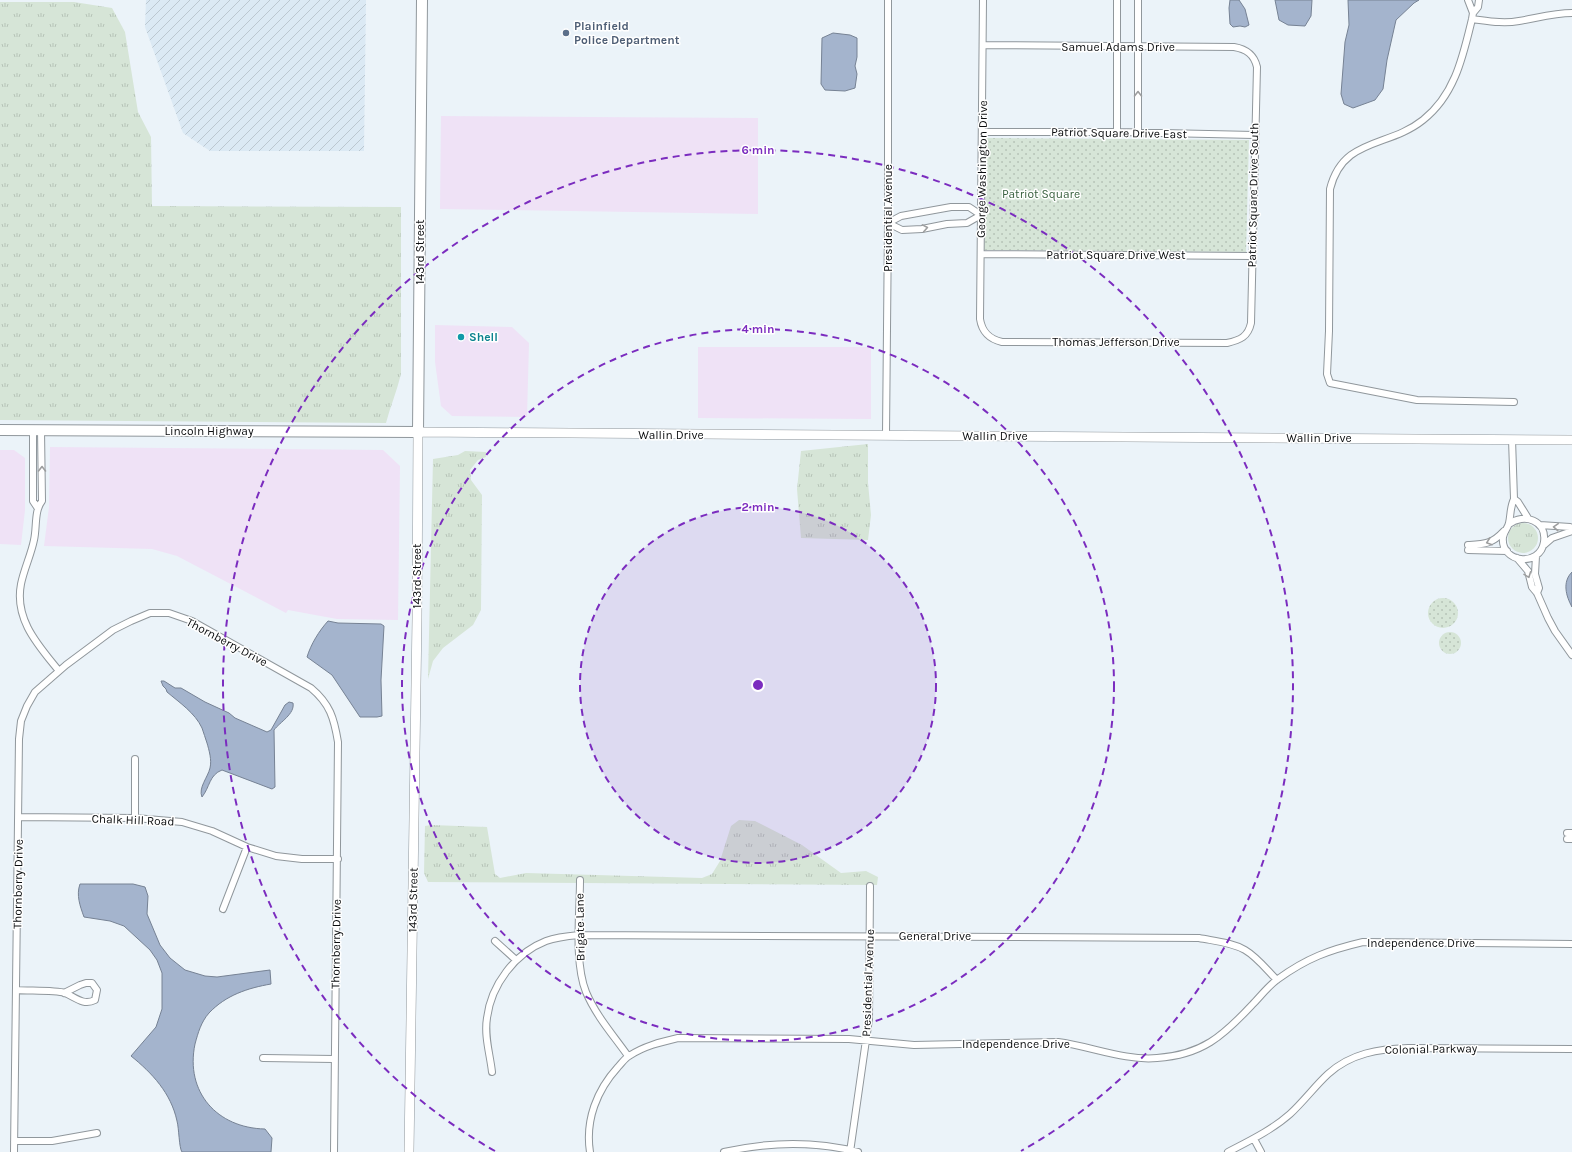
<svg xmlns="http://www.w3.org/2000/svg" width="1572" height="1152" font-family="Karla,sans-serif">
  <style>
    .commercial { fill: #efe2f6 }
    .industrial { fill: url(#industrial-furrows) }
    .grass { fill: url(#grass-tufts) }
    .park { fill: url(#park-dots) }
    .water { fill: #a4b4cd; stroke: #768294 }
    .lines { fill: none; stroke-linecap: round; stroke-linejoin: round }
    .street-casing { stroke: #90979c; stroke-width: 8 }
    .secondary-casing { stroke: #90979c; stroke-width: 10 }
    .primary-casing { stroke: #90979c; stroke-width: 12 }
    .street { stroke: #fff; stroke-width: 6 }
    .secondary { stroke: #fff; stroke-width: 9 }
    .primary { stroke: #fff; stroke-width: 10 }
    .oneway { stroke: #9d9e9f }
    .ring { fill: none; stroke: #7b2cbf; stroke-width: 2; stroke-dasharray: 7 5 }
    .service-dot { fill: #5c6f8a; stroke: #fff; stroke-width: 1.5 }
    .culture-dot { fill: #0f9aa8; stroke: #fff; stroke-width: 1.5 }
    .labels { text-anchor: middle; stroke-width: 3; stroke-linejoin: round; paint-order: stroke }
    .service-label { font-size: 12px; font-weight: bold; fill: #4e5e75; stroke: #fff; text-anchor: start }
    .street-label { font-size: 12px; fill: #0a0c0e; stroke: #fff }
    .park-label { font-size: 12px; fill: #39613f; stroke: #fff }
    .culture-label { font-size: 12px; font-weight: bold; fill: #0d838f; stroke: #fff; text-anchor: start }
    .centre { fill: #7b2cbf; stroke: #fff; stroke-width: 2 }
    .ring-label { font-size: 12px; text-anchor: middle; font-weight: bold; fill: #7b2cbf; stroke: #fff; stroke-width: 3; stroke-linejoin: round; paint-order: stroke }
  </style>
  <defs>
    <pattern id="industrial-furrows" width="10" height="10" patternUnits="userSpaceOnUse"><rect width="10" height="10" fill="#dbe9f4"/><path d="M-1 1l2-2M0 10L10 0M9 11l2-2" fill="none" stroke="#bbc7d0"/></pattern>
    <pattern id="grass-tufts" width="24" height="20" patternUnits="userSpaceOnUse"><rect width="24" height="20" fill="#d6e5d7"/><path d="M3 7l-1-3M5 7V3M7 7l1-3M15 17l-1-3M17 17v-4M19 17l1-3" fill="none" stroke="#b6c3b7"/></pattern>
    <pattern id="park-dots" width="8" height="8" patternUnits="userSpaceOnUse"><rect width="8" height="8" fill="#d6e5d7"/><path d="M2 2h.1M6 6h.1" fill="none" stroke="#b6c3b7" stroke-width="1.8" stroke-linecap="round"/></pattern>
  </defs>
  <rect width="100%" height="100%" fill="#ebf3f9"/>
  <!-- commercial -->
  <path class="commercial" d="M441,116L758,118V214L440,209Z
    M435,325L512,327L529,343L527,417L452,416L441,406L435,362Z
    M698,347H871V419L698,418Z
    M50,447L383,450L400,466L398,620L337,619L288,610L286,613L177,556L152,549L44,546L49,507Z
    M0,450H14L25,458V510L21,545L0,544Z"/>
  <!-- industrial -->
  <path class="industrial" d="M146,0H366L364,151H210L183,133L145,27Z"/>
  <!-- grass -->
  <path class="grass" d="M0,2H74L112,8L125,32L138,112L151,137L152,206L401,207V374C397,391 390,407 386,423L0,420Z
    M868,444V483L871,515L868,540L801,538L797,489L801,451Z
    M465,451L486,452V457L478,460L470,470L471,480L482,495L481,610L473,625L443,648L433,661L428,679L433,459L458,455Z
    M1508 538a15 15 0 1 1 30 0a15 15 0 1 1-30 0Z
    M739,820L755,821L802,845L841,873L866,871L878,877L877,885L428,882L424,873L425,826L431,825L487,827L495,874L500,878L526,873L702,878L712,874L720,861L731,826Z"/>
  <!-- park -->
  <path class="park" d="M985,138L1249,140L1246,252L984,250Z
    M1428 613a15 15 0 1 1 30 0a15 15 0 1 1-30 0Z
    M1439 643a11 11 0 1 1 22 0a11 11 0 1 1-22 0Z"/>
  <!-- water -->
  <path class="water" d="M1230,0H1239L1245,9L1249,25L1245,27L1240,26L1233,27L1230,24L1229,8Z
    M1275,0H1312L1311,16L1305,26L1288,25L1279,20Z
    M1348,0H1419L1414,3L1396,20L1387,60L1383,89L1375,100L1353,108L1344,104L1341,94L1345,42L1349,25Z
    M833,33L850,35L857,38V57L855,66L857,74L855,88L845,91L825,90L821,84L822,38Z
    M1572,572V607C1566,596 1562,582 1572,572Z
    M328,621L338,623L381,624L384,626L381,680L382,716L377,717H360L332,675L307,657C311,644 319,631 328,621Z
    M161,681H164L175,688H181L205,702L229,713L235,718L267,732L271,730L285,705L289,702L293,703C295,714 280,722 274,730L275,787L272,789L222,770C209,775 210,787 202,797C198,788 208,777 210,768C212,760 209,750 207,743C205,738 204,733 202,728C195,713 180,703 167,692L166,689L163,686Z
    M80,884H133L145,887L148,896L147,914L160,945L170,958L185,970L205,976L217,977L270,970L271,984C248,988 226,995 209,1013C201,1022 198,1033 195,1044C185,1092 217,1128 265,1129L272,1138L271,1152H182C179,1148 179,1128 177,1121C171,1093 152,1073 131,1056L156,1027L162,1009V973L157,960L150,950L124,926L110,921L84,917C80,906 76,895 80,884Z"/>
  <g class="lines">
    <defs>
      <path id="street" d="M983,0L980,319C982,332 989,339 1002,342L1227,343C1240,340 1248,337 1251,323L1257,67C1254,54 1246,49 1234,47L983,45
        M1138,0V133
        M1468,0L1473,13L1472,19C1463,56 1455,95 1423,120C1388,148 1343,137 1330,189L1329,331L1327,374L1330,383L1417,400L1514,402
        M1473,13L1478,7L1479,0
        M1472,19C1488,21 1503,24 1519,21C1537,18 1554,13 1572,13
        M983,132H1117L1254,135
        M1117,132V0
        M888,223L901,216L951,207H969L981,215
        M888,223L902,230L922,229L947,224L967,223L981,215
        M981,254L1252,256
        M33,430V501L37,507
        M41,430L42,501C34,511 37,527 34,540C31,555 24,569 21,584C14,620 39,646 59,671
        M886,435L888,223V0
        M1512,439L1514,499
        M1514,499L1518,502L1528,518
        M1509,524C1524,513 1547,520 1544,542C1540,568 1500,563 1503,537C1504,531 1508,528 1509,523C1511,514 1510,507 1514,499
        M1540,525L1570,527L1572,528
        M1468,545C1485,544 1492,544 1504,531
        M1544,545L1552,538L1572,531
        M1468,550L1507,551
        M1536,556L1535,574L1539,588L1537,593
        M1517,558L1528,571L1532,587L1537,593L1548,618L1555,631L1572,655
        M19,817L135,818L182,822L212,831L247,847L276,856L302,859H338
        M135,818V759
        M1567,833H1572
        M1567,839H1572
        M580,880C580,913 574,962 586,992C596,1016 614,1036 628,1056
        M223,909L247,847
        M495,941L516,960
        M17,990C28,991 55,990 65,993C75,997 83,1006 95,1000L97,990L92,983H86L80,985L64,993
        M263,1058L334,1059
        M492,1072C490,1054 484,1036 487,1018C491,985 515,953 546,941C557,937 568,936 579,935L1199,938C1214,941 1231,942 1245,950C1257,957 1267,970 1277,980
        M1254,1139L1261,1152
        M14,1141H52L97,1133
        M14,1152L19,739L21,721L27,706L35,692L66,665L113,630L131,621L150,613H169L192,621L311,688C330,704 334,718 338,742L334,1152
        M590,1152C585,1120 597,1090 618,1067C622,1063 625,1058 629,1056C644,1046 661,1042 678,1038L849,1039L914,1045L1058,1042C1090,1046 1125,1061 1157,1058C1202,1055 1223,1036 1252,1005C1260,997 1268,986 1278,979C1307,958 1329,950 1363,942L1572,944
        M724,1152C768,1142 815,1141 858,1152
        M850,1152L869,1019L870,886
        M1228,1152C1249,1141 1272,1130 1290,1114C1304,1101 1315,1086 1328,1074C1351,1053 1379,1049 1408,1048L1572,1049"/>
      <path id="secondary" d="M409,1152L417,618L418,432L1572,440"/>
      <path id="primary" d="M0,430L418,432L422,0"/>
    </defs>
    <!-- street casing -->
    <use href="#street" class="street-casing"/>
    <!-- secondary casing -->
    <use href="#secondary" class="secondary-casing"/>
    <!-- primary casing -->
    <use href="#primary" class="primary-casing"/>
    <!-- street -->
    <use href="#street" class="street"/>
    <!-- secondary -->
    <use href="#secondary" class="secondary"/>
    <!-- primary -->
    <use href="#primary" class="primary"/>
  </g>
  <!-- one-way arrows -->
  <defs><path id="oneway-chevron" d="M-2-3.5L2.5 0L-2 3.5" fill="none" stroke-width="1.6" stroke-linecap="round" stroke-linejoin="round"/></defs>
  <g class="oneway">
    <use href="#oneway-chevron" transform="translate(1138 94) rotate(-90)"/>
    <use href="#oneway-chevron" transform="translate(925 228) rotate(-10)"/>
    <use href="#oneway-chevron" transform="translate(42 469) rotate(-90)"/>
    <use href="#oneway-chevron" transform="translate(1556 527) rotate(-176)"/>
    <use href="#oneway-chevron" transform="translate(1489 542) rotate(161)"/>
    <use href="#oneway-chevron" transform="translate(1528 575) rotate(69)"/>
  </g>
  <!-- distance rings -->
  <circle cx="758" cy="685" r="178" fill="#7b2cbf" fill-opacity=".12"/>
  <g class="ring">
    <circle cx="758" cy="685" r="178"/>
    <circle cx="758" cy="685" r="356"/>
    <path d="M495 1151A535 535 0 1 1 1021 1151"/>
  </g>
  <!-- markers -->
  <circle class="service-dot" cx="566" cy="33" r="4"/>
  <circle class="culture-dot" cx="461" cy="337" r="4"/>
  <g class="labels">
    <!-- service labels -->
    <g class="service-label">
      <text x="574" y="30">Plainfield<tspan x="574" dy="14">Police Department</tspan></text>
    </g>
    <!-- street labels -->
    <g class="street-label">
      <text x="1118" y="51">Samuel Adams Drive</text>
      <text transform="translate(1119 133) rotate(1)" y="4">Patriot Square Drive East</text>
      <text transform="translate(982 169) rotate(-89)" y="4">George Washington Drive</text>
      <text transform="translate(1253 195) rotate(-89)" y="4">Patriot Square Drive South</text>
      <text transform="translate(888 218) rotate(-90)" y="4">Presidential Avenue</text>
      <text transform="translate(420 252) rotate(-90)" y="4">143rd Street</text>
      <text x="1116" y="259">Patriot Square Drive West</text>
      <text x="1116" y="346">Thomas Jefferson Drive</text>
      <text x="209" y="435">Lincoln Highway</text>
      <text x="671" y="439">Wallin Drive</text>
      <text x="995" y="440">Wallin Drive</text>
      <text x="1319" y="442">Wallin Drive</text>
      <text transform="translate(417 576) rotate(-90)" y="4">143rd Street</text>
      <text transform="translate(227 642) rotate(28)" y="4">Thornberry Drive</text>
      <text transform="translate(133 820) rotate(2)" y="4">Chalk Hill Road</text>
      <text transform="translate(18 884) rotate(-89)" y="4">Thornberry Drive</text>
      <text transform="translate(413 900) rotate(-89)" y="4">143rd Street</text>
      <text transform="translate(580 927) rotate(-91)" y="4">Brigate Lane</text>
      <text x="935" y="940">General Drive</text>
      <text x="1421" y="947">Independence Drive</text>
      <text transform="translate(336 944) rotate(-89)" y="4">Thornberry Drive</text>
      <text transform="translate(868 983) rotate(-88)" y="4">Presidential Avenue</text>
      <text x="1016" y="1048">Independence Drive</text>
      <text transform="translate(1431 1049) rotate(-1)" y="4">Colonial Parkway</text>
    </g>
    <!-- park labels -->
    <g class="park-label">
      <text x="1041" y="198">Patriot Square</text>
    </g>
    <!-- culture labels -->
    <g class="culture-label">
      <text x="469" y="341">Shell</text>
    </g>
  </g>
  <circle cx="758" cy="685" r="6" class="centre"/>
  <g class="ring-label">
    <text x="758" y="154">6 min</text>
    <text x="758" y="333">4 min</text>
    <text x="758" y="511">2 min</text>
  </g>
</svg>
